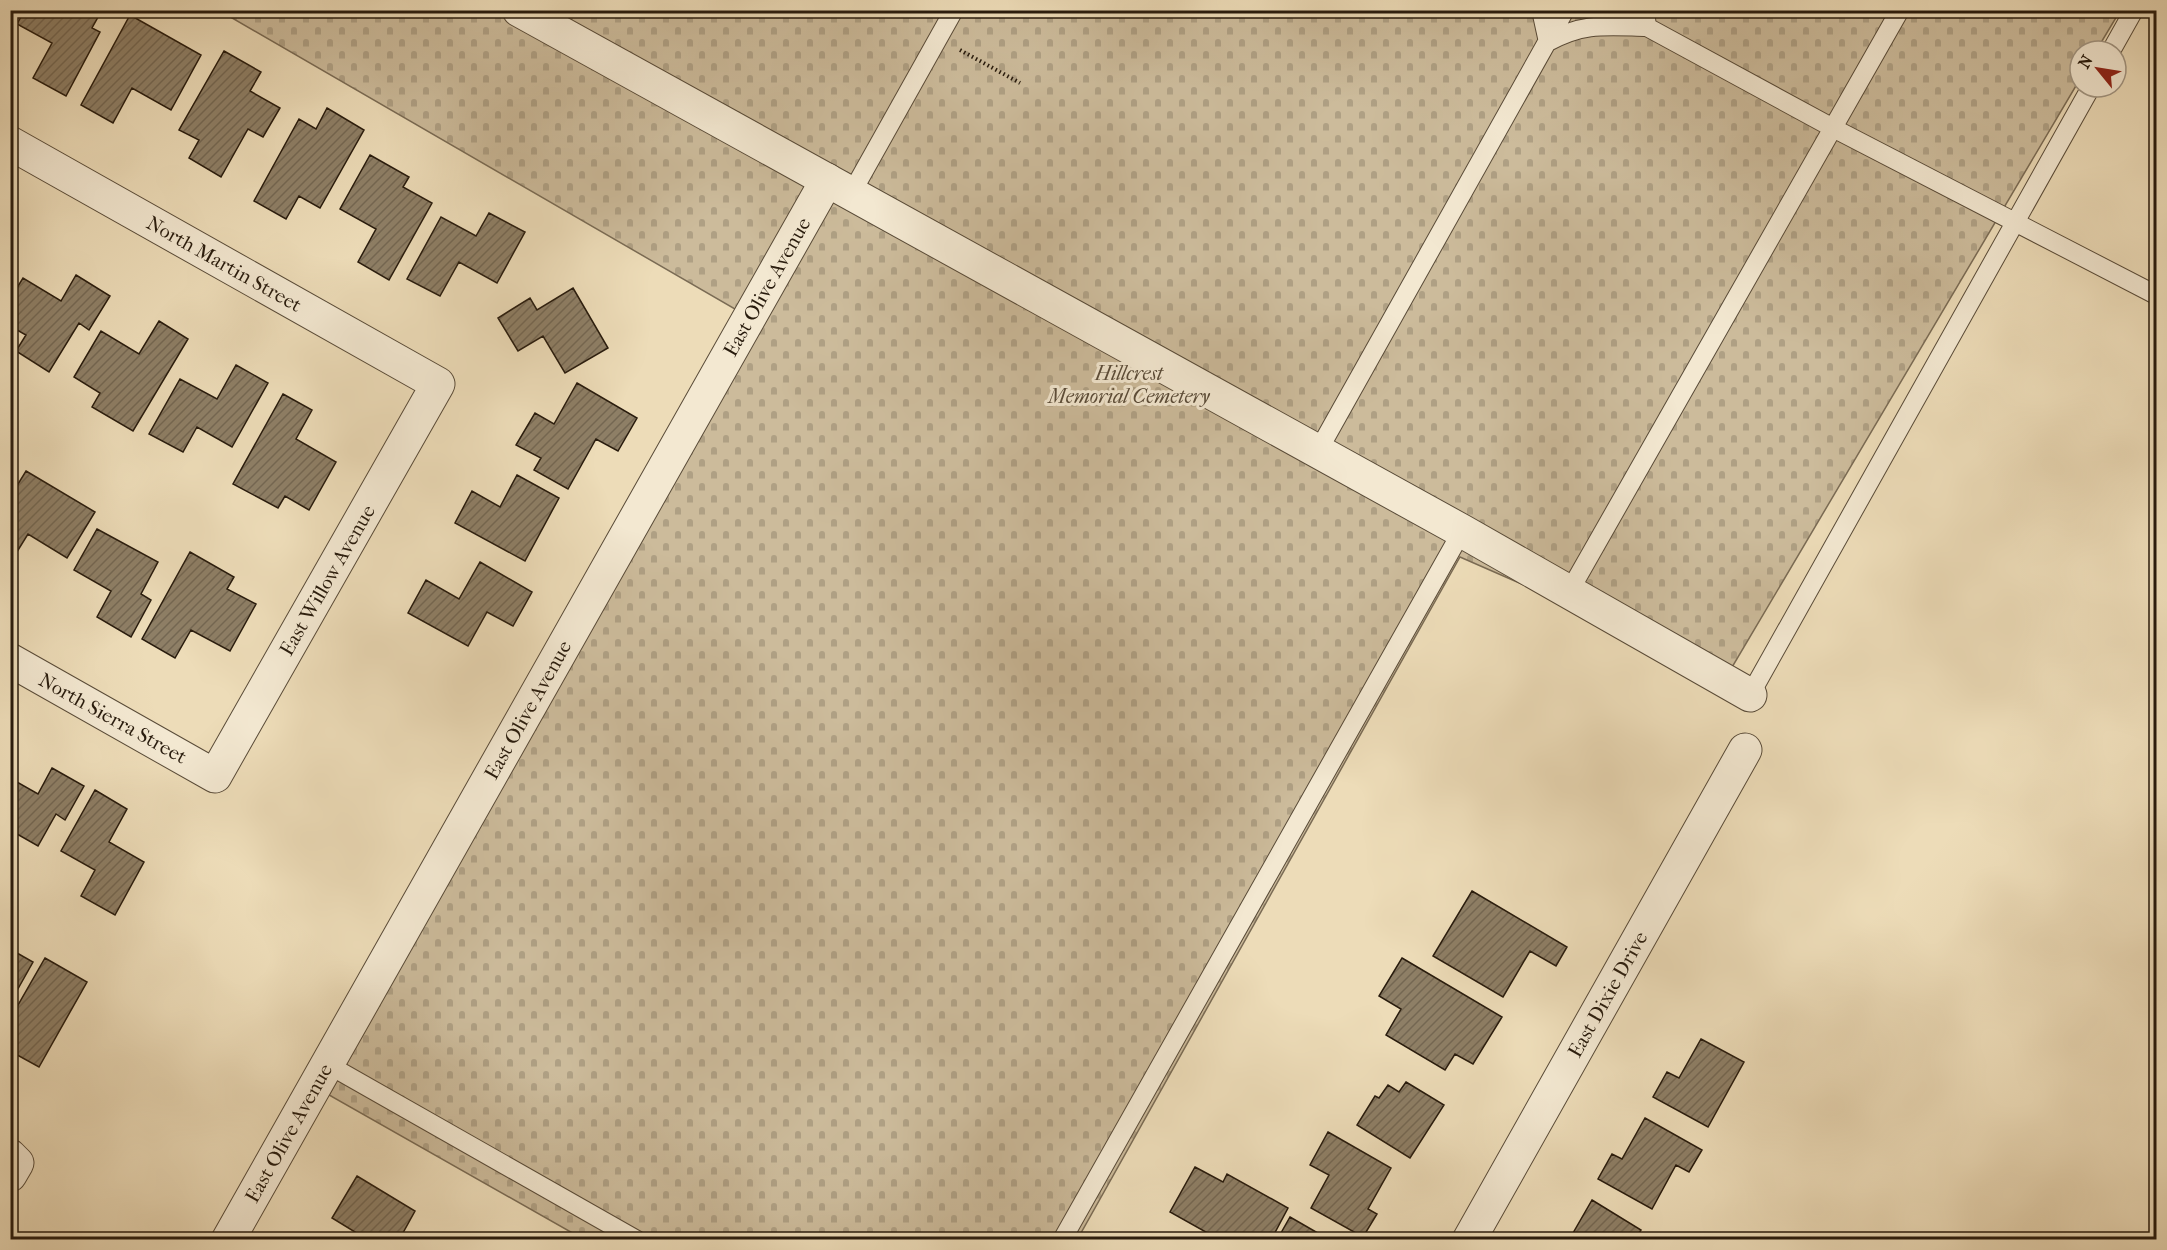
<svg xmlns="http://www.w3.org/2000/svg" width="2167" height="1250" font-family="'IM FELL French Canon',serif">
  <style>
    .cemetery { fill: url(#cemetery-stones); stroke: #7a6b54; stroke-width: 1.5 }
    .building { fill: url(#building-hatch); stroke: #281b0d; stroke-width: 1.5 }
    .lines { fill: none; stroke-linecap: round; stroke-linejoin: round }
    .service-casing { stroke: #594b38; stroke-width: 20 }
    .minor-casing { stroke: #594b38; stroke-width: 35 }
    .path { stroke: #281b0d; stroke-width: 4; stroke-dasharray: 1.5 3; stroke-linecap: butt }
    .service { stroke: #f3e8d1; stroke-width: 18 }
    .minor { stroke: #f3e8d1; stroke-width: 33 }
    .labels { text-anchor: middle; stroke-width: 6; stroke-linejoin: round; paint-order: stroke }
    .street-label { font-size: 20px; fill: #281b0d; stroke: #f3e8d1 }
    .park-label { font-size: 20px; font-style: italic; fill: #594b38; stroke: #f3e8d1 }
  </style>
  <defs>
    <pattern id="cemetery-stones" width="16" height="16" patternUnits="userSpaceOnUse" patternTransform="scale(1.5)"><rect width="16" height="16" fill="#ccbb9b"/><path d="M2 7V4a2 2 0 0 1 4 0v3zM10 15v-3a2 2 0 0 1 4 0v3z" fill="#afa084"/></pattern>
    <pattern id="building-hatch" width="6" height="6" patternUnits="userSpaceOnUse" patternTransform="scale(1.5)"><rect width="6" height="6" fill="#8e7f66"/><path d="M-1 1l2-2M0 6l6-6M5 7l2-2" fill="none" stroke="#746752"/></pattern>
  </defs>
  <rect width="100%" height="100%" fill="#eddcb8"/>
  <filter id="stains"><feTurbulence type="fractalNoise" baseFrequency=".00333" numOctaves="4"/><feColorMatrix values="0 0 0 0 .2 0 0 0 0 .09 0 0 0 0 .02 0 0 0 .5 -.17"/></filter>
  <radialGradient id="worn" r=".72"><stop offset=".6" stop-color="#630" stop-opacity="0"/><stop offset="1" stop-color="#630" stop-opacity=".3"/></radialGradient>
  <!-- cemetery -->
  <path class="cemetery" d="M220,11H2120L2096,51H2080V79L1728,674L1460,557L1077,1240L583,1239L329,1095L761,324Z"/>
  <!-- building -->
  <path class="building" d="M25,10H102L92,28L100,32L66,96L33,78L52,43L17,24Z
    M130,15L201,55L171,110L132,88L113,123L81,105Z
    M224,51L261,72L250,91L280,108L263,137L248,129L221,177L189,158L199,140L179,130Z
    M327,108L364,130L320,208L299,196L286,219L254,201L299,119L316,129Z
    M370,155L409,177L403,187L432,203L389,280L358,262L376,229L340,209Z
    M489,213L525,232L497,283L459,262L440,296L407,279L441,217L476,236Z
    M76,275L110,296L89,330L79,323L49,372L16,351L26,335L10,326V299L23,278L61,301Z
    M573,288L608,348L565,373L543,336L518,351L498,318L530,298L537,310Z
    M159,321L188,339L133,431L92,407L100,393L74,377L101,331L139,354Z
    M236,365L268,383L232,447L197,427L183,452L149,434L180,379L217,399Z
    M577,383L637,418L618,451L596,439L568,489L534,470L541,458L516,445L535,413L554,424Z
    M283,394L312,410L296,439L336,462L309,510L285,496L278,508L233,484Z
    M26,471L95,512L67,558L28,534L10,563V497Z
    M517,475L559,498L525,561L455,523L472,491L500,507Z
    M97,529L158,562L141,594L151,600L131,637L97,617L111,591L74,570Z
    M190,552L234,577L227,589L256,604L230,651L191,630L175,658L142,639Z
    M480,562L532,592L513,626L487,612L468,646L408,613L426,580L459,599Z
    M52,768L84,786L65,820L56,814L38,846L10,830V778L38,794Z
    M95,790L127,809L109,842L144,862L115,915L81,896L95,870L61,851Z
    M1472,891L1567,947L1556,966L1530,951L1503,997L1433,956Z
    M10,949L33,962L10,1003Z
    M45,958L87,982L39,1067L10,1051V1019Z
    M1402,958L1502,1017L1473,1064L1455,1054L1445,1070L1386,1035L1401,1009L1379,996Z
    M1701,1039L1744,1062L1708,1127L1653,1097L1667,1072L1679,1078Z
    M1406,1082L1444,1105L1410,1158L1357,1125L1375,1096L1379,1098L1388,1085L1399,1092Z
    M1645,1118L1702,1150L1689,1172L1676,1165L1652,1209L1598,1179L1612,1154L1622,1159Z
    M1328,1132L1391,1168L1368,1209L1377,1214L1363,1237L1311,1208L1329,1175L1310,1165Z
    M1195,1167L1223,1182L1227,1174L1288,1208L1271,1240H1220L1170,1212Z
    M357,1176L415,1211L399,1240H368L332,1218Z
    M1592,1200L1641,1230L1635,1240H1569Z
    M1290,1217L1330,1240H1277Z"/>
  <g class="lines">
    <defs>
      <path id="service" d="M1541,10L1548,42C1584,22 1607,26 1647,27
        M1645,10L1647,27L1833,128L2156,295
        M2111,51L2134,10
        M851,194L954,10
        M1318,451L1565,10
        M1569,592L1900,10
        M1750,695L2091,87
        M327,1064L637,1240
        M1062,1240L1462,531"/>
      <g id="minor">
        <path d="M519,10L1462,531L1750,695"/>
        <path id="s1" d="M10,143L438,384L215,776L10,660"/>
        <path d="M10,1156L17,1163L10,1175"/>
        <path id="s2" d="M228,1240L827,180"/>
        <path id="s3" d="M1469,1240L1745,750"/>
      </g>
    </defs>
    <!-- service casing -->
    <use href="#service" class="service-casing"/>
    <!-- minor casing -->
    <use href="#minor" class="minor-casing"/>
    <!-- path -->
    <path class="path" d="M960,50L1020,83"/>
    <!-- service -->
    <use href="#service" class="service"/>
    <!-- minor -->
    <use href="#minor" class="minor"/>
  </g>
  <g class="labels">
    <!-- street labels -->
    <g class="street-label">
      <text dy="7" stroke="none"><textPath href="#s1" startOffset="246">North Martin Street</textPath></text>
      <text dy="7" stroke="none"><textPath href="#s2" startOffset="1095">East Olive Avenue</textPath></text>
      <text transform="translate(327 580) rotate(-60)" y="7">East Willow Avenue</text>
      <text dy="7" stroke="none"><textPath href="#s2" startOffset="609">East Olive Avenue</textPath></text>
      <text transform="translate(113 718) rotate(29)" y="7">North Sierra Street</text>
      <text dy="7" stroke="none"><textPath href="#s3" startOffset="282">East Dixie Drive</textPath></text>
      <text dy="7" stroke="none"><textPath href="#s2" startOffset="123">East Olive Avenue</textPath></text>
    </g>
    <!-- park labels -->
    <g class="park-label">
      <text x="1129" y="380">Hillcrest<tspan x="1129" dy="23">Memorial Cemetery</tspan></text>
    </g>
  </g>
  <!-- margin -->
  <rect width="2167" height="1250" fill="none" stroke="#eddcb8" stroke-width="36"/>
  <rect x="12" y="12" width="2143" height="1226" fill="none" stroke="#281b0d" stroke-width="3"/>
  <rect x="18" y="18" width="2131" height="1214" fill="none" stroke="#281b0d" stroke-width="1.5"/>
  <!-- north arrow -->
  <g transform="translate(2098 69) rotate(300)"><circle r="28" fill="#f3e8d1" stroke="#a29683" stroke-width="1.5"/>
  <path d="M0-4.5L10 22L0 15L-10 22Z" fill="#8f2418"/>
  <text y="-9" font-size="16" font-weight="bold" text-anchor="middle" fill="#281b0d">N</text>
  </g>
  <rect width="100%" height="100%" filter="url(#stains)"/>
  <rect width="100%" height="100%" fill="url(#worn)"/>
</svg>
